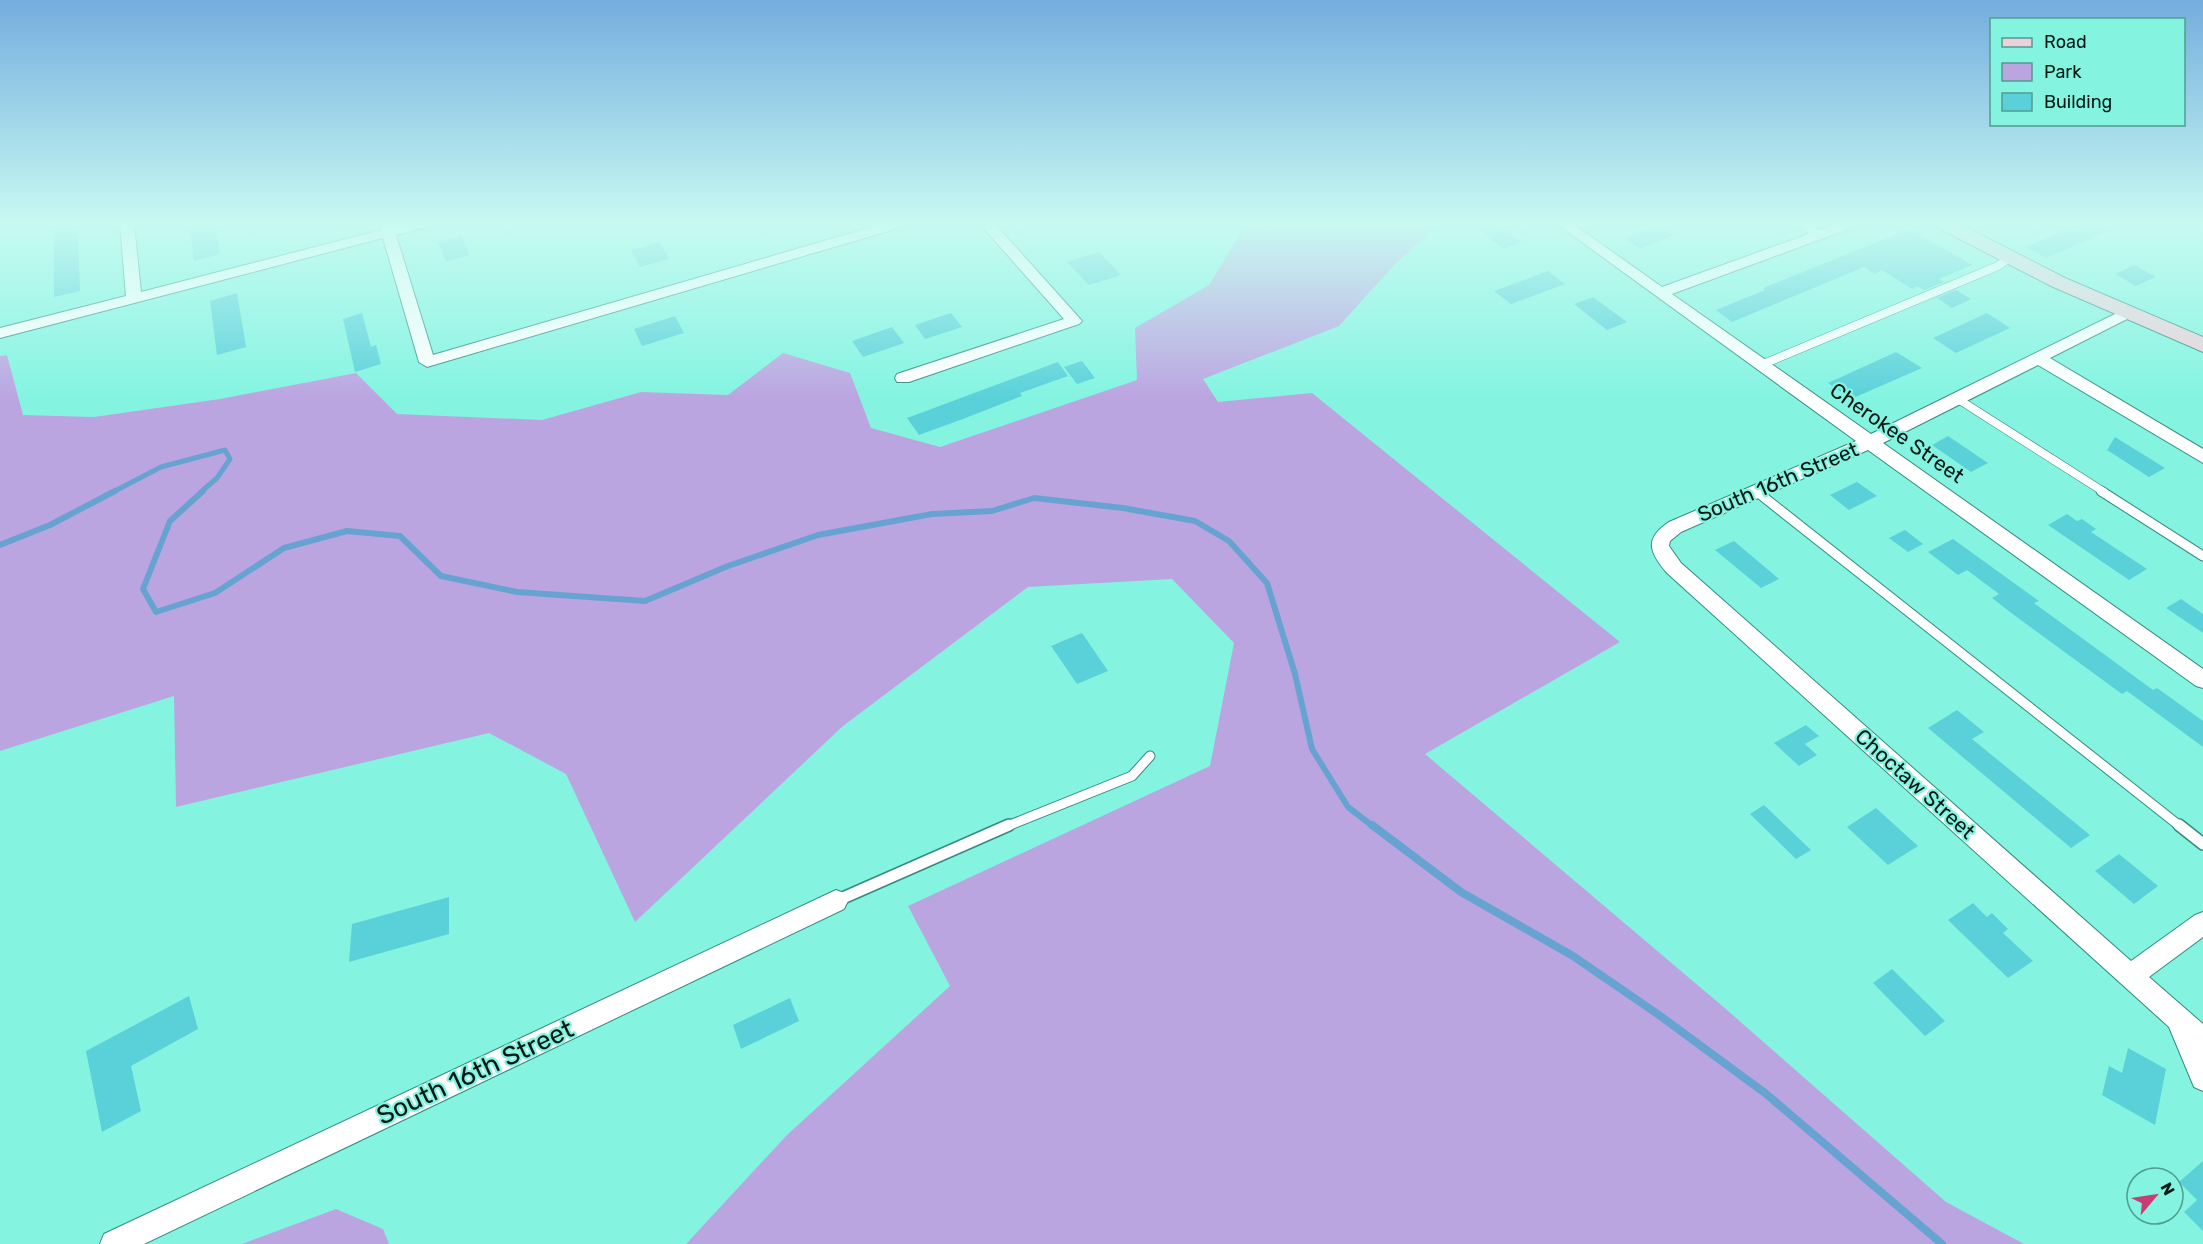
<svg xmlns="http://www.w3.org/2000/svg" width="2203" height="1244" font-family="Rubik,sans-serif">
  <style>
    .green { fill: #bba5e1 }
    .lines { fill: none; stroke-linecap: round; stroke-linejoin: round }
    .stream-far2 { stroke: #67a3d0; stroke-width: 5 }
    .stream-far1 { stroke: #67a3d0; stroke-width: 6 }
    .stream { stroke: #67a3d0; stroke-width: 8 }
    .building { fill: #5ad1d9 }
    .lane-far2-casing { stroke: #338b7d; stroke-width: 9 }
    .lane-far1-casing { stroke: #338b7d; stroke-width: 11 }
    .lane-casing { stroke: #338b7d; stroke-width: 14 }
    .street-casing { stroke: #338b7d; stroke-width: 2 }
    .secondary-casing { stroke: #338b7d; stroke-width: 2 }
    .lane-far2 { stroke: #fff; stroke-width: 8 }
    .lane-far1 { stroke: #fff; stroke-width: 9 }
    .lane { stroke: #fff; stroke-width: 11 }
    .street { fill: #fff; fill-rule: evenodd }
    .secondary { fill: #efd0da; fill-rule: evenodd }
    .labels { text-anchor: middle; stroke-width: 4.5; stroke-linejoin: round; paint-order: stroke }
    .street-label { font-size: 21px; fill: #011714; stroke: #84f4e1 }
    .near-street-label { font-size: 26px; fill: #011714; stroke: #84f4e1 }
  </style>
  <rect width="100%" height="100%" fill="#84f4e1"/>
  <!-- green -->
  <path class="green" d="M1267,224H1439L1393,266L1339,326L1203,379L1218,402L1312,393L1620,642L1425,754L1727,1010L1946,1202L2024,1244H686L787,1135L950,986L908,906L1210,766L1234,643L1172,579L1028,587L843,726L635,922L566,774L489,733L176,807L174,696L0,751V356L7,355L23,415L94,417L220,399L356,373L397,414L542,420L641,392L728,395L783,353L850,373L871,428L940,447L1137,380L1135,328L1209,285L1242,231Z
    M336,1209L383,1229L389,1244H242Z"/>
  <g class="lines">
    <!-- stream-far2 -->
    <path class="stream-far2" d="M113,492L161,467L225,450L230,459L217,478L201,492"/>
    <!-- stream-far1 -->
    <path class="stream-far1" d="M203,491L170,521L143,589L156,612L215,593L284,548L347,531L400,536L441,576L517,592L645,601L728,566L818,535L932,514L992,511L1034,498L1123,508L1195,521L1229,541L1267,583L1295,674L1312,749L1348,807L1374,827
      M0,545L50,525L115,491"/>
    <!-- stream -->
    <path class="stream" d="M1372,825L1461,892L1573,956L1659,1015L1765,1093L1942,1244"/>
  </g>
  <!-- building -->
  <path class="building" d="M54,224H78L80,291L54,297Z
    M189,224H216L220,254L194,261Z
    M1471,224H1497L1522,242L1504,249Z
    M2079,224H2123L2046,258L2026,247Z
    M1658,225L1674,235L1640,249L1624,238Z
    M1910,229L1972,265L1939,279L1944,282L1924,290L1917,286L1912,289L1882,270L1875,274L1864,267L1732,322L1716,310L1765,290L1763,288Z
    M462,235L469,255L446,262L438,242Z
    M660,242L669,259L640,267L631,250Z
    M1099,252L1121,275L1089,285L1067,262Z
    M2134,265L2156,277L2136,286L2115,274Z
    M1548,271L1565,284L1511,304L1494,291Z
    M1956,290L1971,299L1952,308L1937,298Z
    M237,293L246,347L217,355L210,301Z
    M1593,297L1627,322L1607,330L1574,304Z
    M362,313L371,347L376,345L381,364L355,372L343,319Z
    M951,313L962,327L925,339L915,325Z
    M1987,313L2010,328L1956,353L1933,338Z
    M675,316L684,333L642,346L634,329Z
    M892,327L904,343L863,357L852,341Z
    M1896,352L1922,368L1851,399L1828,383Z
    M1082,361L1095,378L1077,384L1064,367Z
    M1058,362L1068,376L1020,393L1022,396L963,419L919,435L907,418Z
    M1948,436L1988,463L1971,472L1932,445Z
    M2115,437L2165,468L2149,477L2107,450Z
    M1857,482L1877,496L1849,510L1830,495Z
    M2067,514L2077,521L2082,519L2096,529L2091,532L2147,569L2129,580L2048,525Z
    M1905,530L1923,544L1908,552L1889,538Z
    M1953,539L2039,601L2034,603L2153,690L2157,688L2203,721V747L2127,691L2122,694L2014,615L1992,598L1999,594L1967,570L1958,575L1928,552Z
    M1734,541L1779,579L1761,588L1715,550Z
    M2181,599L2203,614V633L2166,608Z
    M1082,633L1108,671L1077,684L1051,646Z
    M1957,710L1984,732L1972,739L2090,835L2071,848L1928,728Z
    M1806,725L1819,736L1805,744L1817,755L1799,766L1774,743Z
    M1764,805L1811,850L1796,859L1750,814Z
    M1876,808L1918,846L1888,865L1847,827Z
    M2119,854L2158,886L2134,904L2095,871Z
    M449,897V934L349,962L352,924Z
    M1973,903L1987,917L1992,913L2008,929L2003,933L2033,961L2008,978L1948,920Z
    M1892,969L1945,1021L1925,1036L1873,983Z
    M189,996L198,1029L131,1066L141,1111L102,1132L86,1051Z
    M790,998L799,1021L741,1049L733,1025Z
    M2128,1048L2166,1069L2155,1125L2102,1095L2109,1066L2122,1073Z
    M2203,1161V1231L2184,1212L2197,1200L2179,1182Z"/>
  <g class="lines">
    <defs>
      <path id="lane-far2" d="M1802,224L1819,235
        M1761,365L1998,266L2008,259
        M1958,399L2104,492"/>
      <path id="lane-far1" d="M1756,491L2181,827
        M2101,491L2203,556
        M1005,827L1132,776L1150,756"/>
      <path id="lane" d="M2179,825L2203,844
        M836,901L1009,825"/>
      <path id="street" d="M120,224H134L141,292L381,230L379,224H393L394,227L406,224H429L427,227L396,235L433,355L882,224H904L902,227L427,367L419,362L383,238L0,338V328L126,296Z
        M980,224H995L1082,321L1079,324L909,382H897L895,378L897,374L1064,319Z
        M1557,224H1573L1662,287L1836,224H1856L1854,227L1672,294L1871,434L2123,310H2133L2136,313L2133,316L2050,358L2203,449V463L2038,365L1883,443L2203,669V688L2196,686L1868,450L1681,532L1670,541L1669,546L1681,563L2131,961L2195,915L2203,912V937L2149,977L2203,1024V1091L2194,1087L2169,1027L1667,573C1650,553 1643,539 1669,522L1856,441Z
        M836,890L844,893L848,901L844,909L144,1244H100L104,1234Z"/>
      <path id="secondary" d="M1935,224H1960L2065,278L2203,337V352L2051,286L1938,228Z"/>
    </defs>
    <!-- lane-far2 casing -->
    <use href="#lane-far2" class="lane-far2-casing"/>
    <!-- lane-far1 casing -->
    <use href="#lane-far1" class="lane-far1-casing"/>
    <!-- lane casing -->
    <use href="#lane" class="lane-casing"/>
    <!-- street casing -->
    <use href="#street" class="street-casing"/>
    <!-- secondary casing -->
    <use href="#secondary" class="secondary-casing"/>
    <!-- lane-far2 -->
    <use href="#lane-far2" class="lane-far2"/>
    <!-- lane-far1 -->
    <use href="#lane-far1" class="lane-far1"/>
    <!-- lane -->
    <use href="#lane" class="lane"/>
    <!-- street -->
    <use href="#street" class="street"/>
    <!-- secondary -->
    <use href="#secondary" class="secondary"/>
  </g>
  <!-- sky -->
  <linearGradient id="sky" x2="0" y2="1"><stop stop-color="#74adde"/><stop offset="0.56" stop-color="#c8faf2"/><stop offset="1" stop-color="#c8faf2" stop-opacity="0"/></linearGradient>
  <rect width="2203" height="398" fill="url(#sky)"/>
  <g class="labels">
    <!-- street labels -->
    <g class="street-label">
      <text transform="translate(1897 433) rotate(35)" y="7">Cherokee Street</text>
      <text transform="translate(1778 482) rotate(-23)" y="7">South 16th Street</text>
      <text transform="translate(1915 784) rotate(42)" y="7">Choctaw Street</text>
    </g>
    <!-- near-street labels -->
    <g class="near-street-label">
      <text transform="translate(475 1072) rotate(-25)" y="9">South 16th Street</text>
    </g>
  </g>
  <!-- legend -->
  <rect x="1990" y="18" width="195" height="108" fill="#84f4e1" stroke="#509c8f" stroke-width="1.5"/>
  <rect x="2002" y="38" width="30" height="9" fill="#efd0da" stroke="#509c8f" stroke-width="1.5"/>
  <text x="2044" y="48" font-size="18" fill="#011714">Road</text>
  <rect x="2002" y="63" width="30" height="18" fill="#bba5e1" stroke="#509c8f" stroke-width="1.5"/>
  <text x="2044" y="78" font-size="18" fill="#011714">Park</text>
  <rect x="2002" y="93" width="30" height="18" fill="#5ad1d9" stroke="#509c8f" stroke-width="1.5"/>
  <text x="2044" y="108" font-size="18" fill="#011714">Building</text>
  <!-- north arrow -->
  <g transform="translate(2155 1196) rotate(61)"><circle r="28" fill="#84f4e1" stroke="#509c8f" stroke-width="1.5"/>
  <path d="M0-4.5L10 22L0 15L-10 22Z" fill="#c93e72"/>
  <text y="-9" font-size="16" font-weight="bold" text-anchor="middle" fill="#011714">N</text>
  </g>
</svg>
